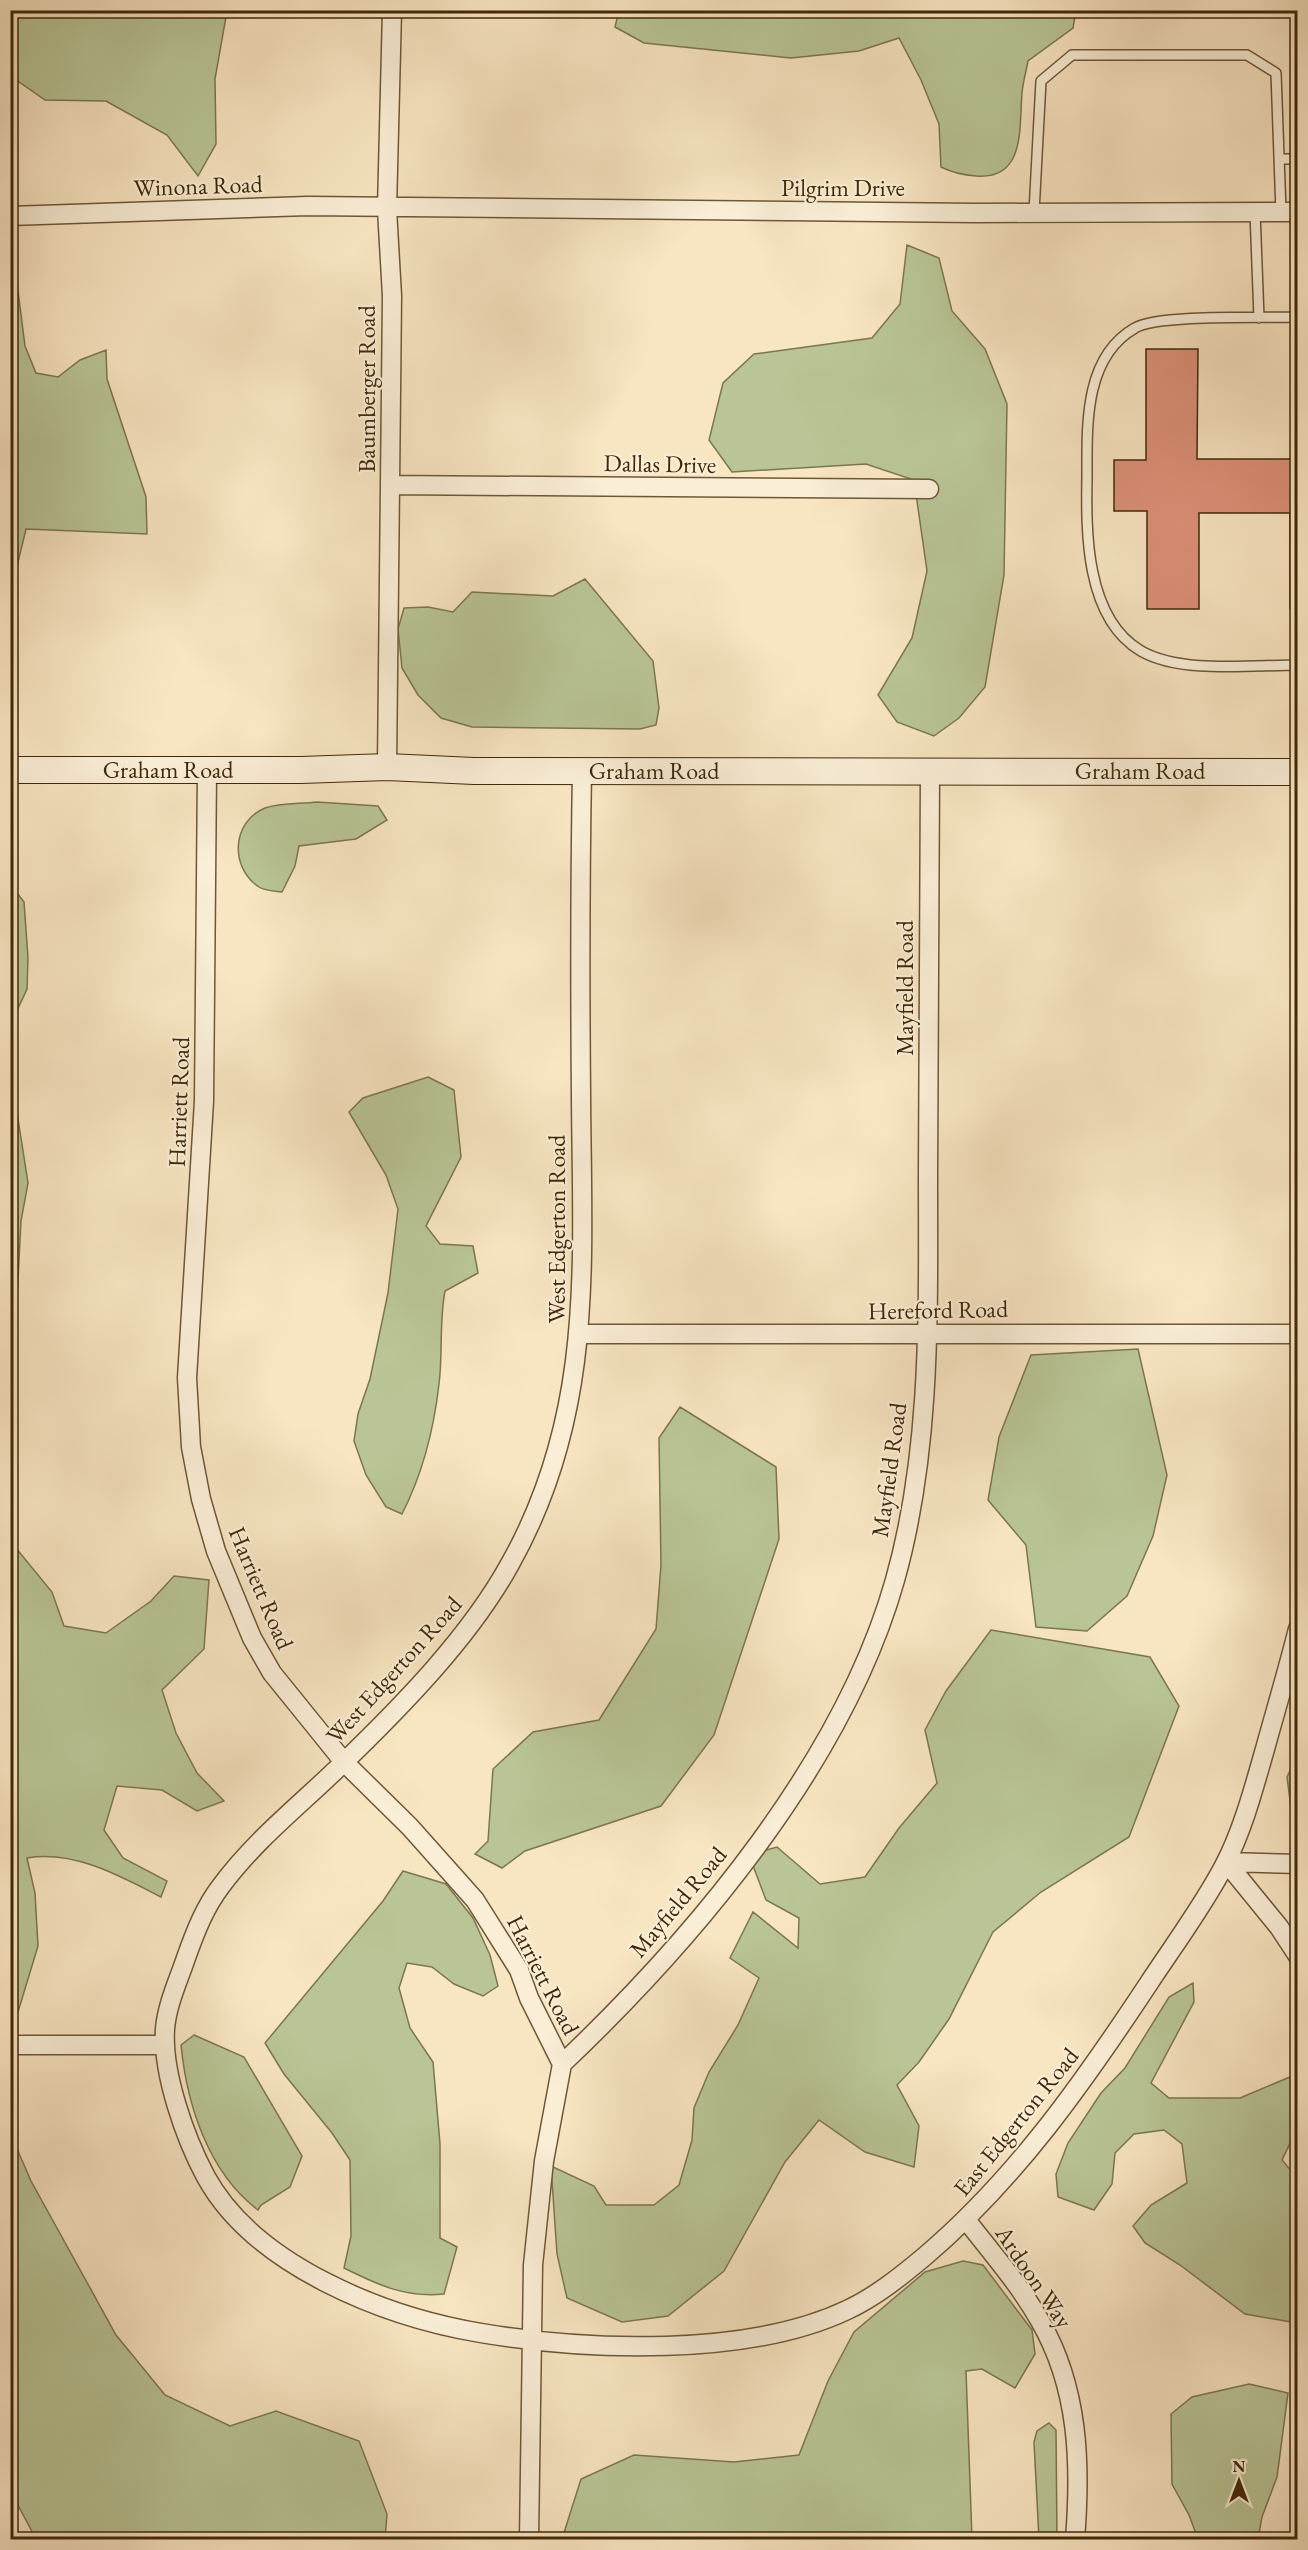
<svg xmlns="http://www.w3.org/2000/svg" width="1308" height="2550" font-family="'EB Garamond',serif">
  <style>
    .green { fill: #b9c596; stroke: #7c764e; stroke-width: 1.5 }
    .building { fill: #dc9078; stroke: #402807; stroke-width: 1.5 }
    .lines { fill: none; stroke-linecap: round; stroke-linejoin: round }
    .lane-casing { stroke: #6e5736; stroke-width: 12 }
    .street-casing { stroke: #6e5736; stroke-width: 21 }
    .secondary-casing { stroke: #402807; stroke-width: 28 }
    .lane { stroke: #faeed7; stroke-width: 9 }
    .street { stroke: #faeed7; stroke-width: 18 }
    .secondary { stroke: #faeed7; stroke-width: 26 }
    .labels { text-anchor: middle; stroke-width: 4.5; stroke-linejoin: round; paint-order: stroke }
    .street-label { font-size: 24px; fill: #402807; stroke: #faeed7 }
  </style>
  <rect width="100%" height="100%" fill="#f8e5c2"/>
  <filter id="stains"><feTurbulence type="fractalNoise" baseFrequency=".00333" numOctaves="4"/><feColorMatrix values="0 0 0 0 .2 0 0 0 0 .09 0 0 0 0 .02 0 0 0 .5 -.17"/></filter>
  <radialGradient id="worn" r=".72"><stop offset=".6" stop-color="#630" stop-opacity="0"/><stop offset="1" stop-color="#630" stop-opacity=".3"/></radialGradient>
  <!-- green -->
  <path class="green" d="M619,10H1076V11L1073,28L1028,61C1026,72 1023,82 1022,93C1019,127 1026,180 976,176C963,175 953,173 941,167L939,124L921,80L899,38L859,51L791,58L644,43L615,27Z
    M10,11H227L215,79L216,144L198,176L167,135L106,101L45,100L19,82L11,80Z
    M907,245L939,258L952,311L985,349L1007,404L1004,575L985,687L959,718L934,736L897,722L878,695L912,638L927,571L914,480L866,464L732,472L709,440L723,383L754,354L872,338L900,304Z
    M11,274L16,275L25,346L36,373L58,377L80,360L106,350L107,379L146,497L147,534L26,529L11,591Z
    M585,579L653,661L659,708L656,725L640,729L472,727L441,718L418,695L402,668L398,629L404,608L428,607L453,612L472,592L553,596Z
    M317,802L378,806L387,820L356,839L299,846L295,866L282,892C275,891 265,891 259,887C230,868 231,822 265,808C280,803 301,804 317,802Z
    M11,885L24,902L28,958L27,989L14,1017L11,1067Z
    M11,1074L28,1183L21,1221L15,1339L11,1372Z
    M428,1077L454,1090L461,1157L426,1226L440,1244L473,1246L478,1273L445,1291C439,1322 443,1353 439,1384C434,1428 422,1475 402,1514L386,1507L366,1475L354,1441L358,1414L370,1379L388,1293L398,1209L386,1175L349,1112L363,1098Z
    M1138,1349L1167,1475L1153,1536L1127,1596L1087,1631L1036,1627L1026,1545L988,1500L999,1437L1031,1355Z
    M680,1407L776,1467L779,1539L714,1735L661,1806L525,1851L502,1868L475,1854L488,1841L493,1769L533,1732L599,1720L656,1629L661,1565L659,1438Z
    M11,1542L52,1592L64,1626L106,1633L151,1601L174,1576L209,1580L204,1649L162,1690L176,1733L197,1773L224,1801L197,1811L162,1790L117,1786L104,1830L123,1858L167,1881L161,1897C120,1876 74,1850 27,1858L35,1893L38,1946L15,2022L10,2021V1654L15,1617L11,1616Z
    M991,1630L1150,1657L1179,1706L1129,1837L1041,1892L993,1932L949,2019L919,2062L897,2085L919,2126L914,2167L865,2152L819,2120L785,2162L724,2271L668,2316L622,2322L567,2298L557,2254L551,2166L594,2186L606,2205H654L679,2185L692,2140L694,2108L709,2072L738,2025L759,1978L730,1958L753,1912L798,1948L799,1918L766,1900L749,1855L777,1847L820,1884L865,1877L899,1828L937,1783L925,1730L946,1691Z
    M1297,1757L1298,1839H1295L1287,1777Z
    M403,1871L446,1884L473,1918L490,1955L498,1986L483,1996L454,1984L432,1967L407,1963L399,1988L410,2028L433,2062L440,2144V2238L457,2247L444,2294C406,2298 378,2285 344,2268L351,2236L350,2160L332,2133L284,2074L265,2043L383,1901Z
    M1193,1983L1194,2002L1151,2083L1169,2098H1240L1297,2074V2129L1282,2160L1297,2178V2323L1245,2314L1180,2265L1145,2243L1133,2226L1151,2205L1187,2183L1182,2144L1164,2130L1134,2134L1115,2153L1112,2184L1094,2210L1058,2197L1056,2174L1068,2143L1101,2093L1125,2068L1169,1997Z
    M194,2035L244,2057L302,2156L290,2187L261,2205L258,2210C208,2172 187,2105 181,2045Z
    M11,2135L31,2181L116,2335L165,2395L230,2426L276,2411L359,2441L387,2514L385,2539H36L11,2492Z
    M963,2261L983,2265L1032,2330L1035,2354L1015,2388L982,2369L966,2371L972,2539H562L581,2479L634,2455L734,2462L799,2455L828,2381L854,2332L925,2272Z
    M1249,2384L1288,2393L1277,2477L1262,2517L1258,2539H1198L1189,2515L1172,2484L1171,2414L1192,2397Z
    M1049,2423L1056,2430L1057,2539H1039L1034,2442L1037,2431Z"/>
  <!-- building -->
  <path class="building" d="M1146,349H1198L1197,459H1292V351H1298V609H1290V513H1199V609H1147V511H1114V460H1146Z"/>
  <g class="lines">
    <defs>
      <path id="lane" d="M1280,159H1298
        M1034,212L1041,81L1072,55H1247L1276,73L1281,212
        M1255,212L1259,318
        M1298,317C1265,318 1157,314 1135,328C1084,357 1087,425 1087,476C1086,531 1085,618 1141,651C1181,674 1251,665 1298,665"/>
      <path id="street" d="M10,216L308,206L976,213L1298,212
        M391,485L929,489
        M387,767L392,296L387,209L392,10
        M207,770L204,1101L187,1378L191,1447L201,1499L216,1551L252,1638L272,1673L344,1762L410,1827L475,1900L519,1970L529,1998L562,2064L544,2161L533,2265L529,2540
        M582,771C580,880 580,988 581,1096C582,1263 595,1413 510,1564C470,1637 401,1707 341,1765C300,1805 255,1840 221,1886C205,1907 196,1930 187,1955C179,1979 167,2004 165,2029C162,2073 185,2138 206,2177C255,2266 385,2317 481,2333C587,2351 748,2357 847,2310C875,2297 900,2277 924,2257C1015,2180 1083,2083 1149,1983C1174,1945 1203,1906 1224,1866C1243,1830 1254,1787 1265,1749C1276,1709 1288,1669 1298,1629
        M580,1334H1298
        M1226,1862L1279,1927L1298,1956
        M1226,1862L1298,1864
        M10,2045H165
        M562,2064C696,1937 844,1761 895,1580C932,1449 928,1309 928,1174C928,1039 929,905 930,771
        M967,2221C992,2253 1020,2285 1040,2321C1079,2388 1081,2464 1075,2540"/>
      <path id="secondary" d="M10,770H301L387,767L474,771L1298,772"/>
    </defs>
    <!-- lane casing -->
    <use href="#lane" class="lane-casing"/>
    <!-- street casing -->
    <use href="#street" class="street-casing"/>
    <!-- secondary casing -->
    <use href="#secondary" class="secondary-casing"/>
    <!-- lane -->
    <use href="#lane" class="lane"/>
    <!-- street -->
    <use href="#street" class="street"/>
    <!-- secondary -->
    <use href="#secondary" class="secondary"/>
  </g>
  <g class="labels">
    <!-- street labels -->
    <g class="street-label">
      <text transform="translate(198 186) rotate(-2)" y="8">Winona Road</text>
      <text x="843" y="196">Pilgrim Drive</text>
      <text transform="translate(367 389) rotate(-90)" y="8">Baumberger Road</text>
      <text transform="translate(660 464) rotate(1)" y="8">Dallas Drive</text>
      <text x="168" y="778">Graham Road</text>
      <text x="654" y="779">Graham Road</text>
      <text x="1140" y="779">Graham Road</text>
      <text transform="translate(905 988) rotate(-90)" y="8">Mayfield Road</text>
      <text transform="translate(179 1102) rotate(-88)" y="8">Harriett Road</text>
      <text transform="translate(557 1229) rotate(-90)" y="8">West Edgerton Road</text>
      <text transform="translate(938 1310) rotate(-1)" y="8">Hereford Road</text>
      <text transform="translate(889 1470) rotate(-82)" y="8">Mayfield Road</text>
      <text transform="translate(261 1588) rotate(67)" y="8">Harriett Road</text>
      <text transform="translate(394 1670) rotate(-48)" y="8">West Edgerton Road</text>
      <text transform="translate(678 1902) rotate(-50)" y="8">Mayfield Road</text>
      <text transform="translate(543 1975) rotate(63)" y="8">Harriett Road</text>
      <text transform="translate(1016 2122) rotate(-51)" y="8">East Edgerton Road</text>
      <text transform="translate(1034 2277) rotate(56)" y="8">Ardoon Way</text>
    </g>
  </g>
  <!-- margin -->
  <rect width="1308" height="2550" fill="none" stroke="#f8e5c2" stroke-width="36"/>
  <rect x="12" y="12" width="1284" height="2526" fill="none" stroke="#402807" stroke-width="3"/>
  <rect x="18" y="18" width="1272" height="2514" fill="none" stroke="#402807" stroke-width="1.5"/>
  <!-- north arrow -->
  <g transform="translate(1239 2481)" stroke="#faeed7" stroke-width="4.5" paint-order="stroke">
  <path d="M0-4.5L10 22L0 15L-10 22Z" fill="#402807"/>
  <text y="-9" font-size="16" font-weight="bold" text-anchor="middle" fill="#402807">N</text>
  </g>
  <rect width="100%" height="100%" filter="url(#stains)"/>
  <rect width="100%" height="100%" fill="url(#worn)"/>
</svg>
